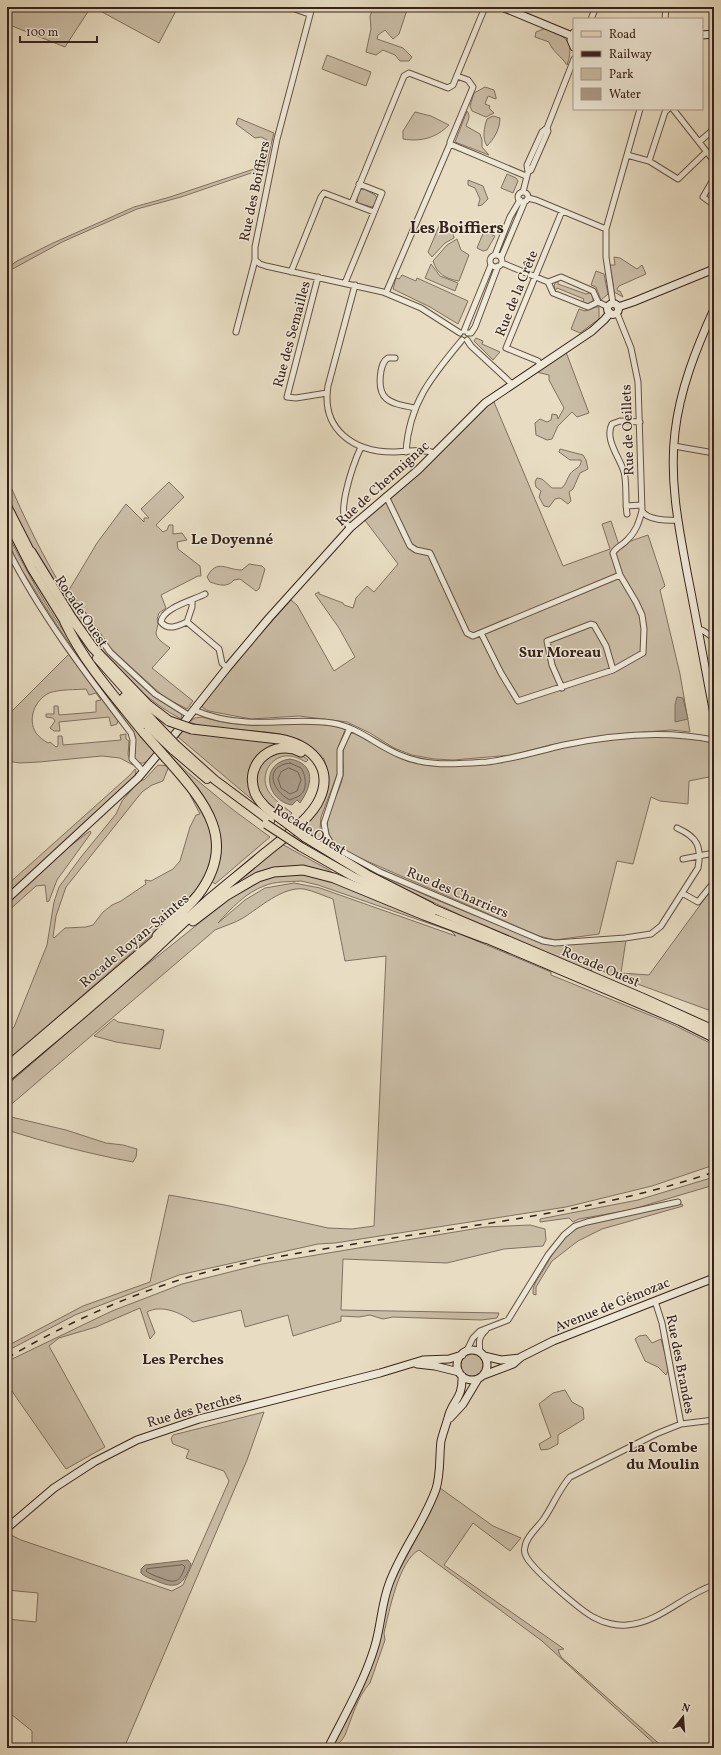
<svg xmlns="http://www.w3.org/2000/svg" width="721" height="1755" font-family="Vollkorn,serif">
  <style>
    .green { fill: #cabda6; stroke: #807060; fill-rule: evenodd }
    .water { fill: #ab9d8a; stroke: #7c6c5d }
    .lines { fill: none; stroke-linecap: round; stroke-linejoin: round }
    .shore { stroke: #706052; stroke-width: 1 }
    .street-casing { stroke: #625144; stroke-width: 7 }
    .secondary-casing { stroke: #35221a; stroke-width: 9 }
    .primary-casing { stroke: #35221a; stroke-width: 10 }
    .highway-casing { stroke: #35221a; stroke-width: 11 }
    .street { stroke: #f0e9d8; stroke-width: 5 }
    .secondary { stroke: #f0e9d8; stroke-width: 7 }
    .primary { stroke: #e8ddc3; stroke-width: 8 }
    .highway { stroke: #e8ddc3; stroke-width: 9 }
    .rail { stroke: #35221a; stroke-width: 1.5; stroke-dasharray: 7 7; stroke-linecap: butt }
    .primary-bridge-casing { stroke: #35221a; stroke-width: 10; stroke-linecap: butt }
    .highway-bridge-casing { stroke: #35221a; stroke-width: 11; stroke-linecap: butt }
    .primary-bridge { stroke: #e8ddc3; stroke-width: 8 }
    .highway-bridge { stroke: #e8ddc3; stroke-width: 9 }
    .labels { text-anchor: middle; stroke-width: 3; stroke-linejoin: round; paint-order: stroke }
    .street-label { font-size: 14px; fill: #35221a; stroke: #f0e9d8 }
    .neighbourhood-label { font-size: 15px; font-weight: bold; fill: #35221a; stroke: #f0e9d8 }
    .quarter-label { font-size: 16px; font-weight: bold; fill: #35221a; stroke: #f0e9d8 }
  </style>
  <rect width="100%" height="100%" fill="#e8ddc3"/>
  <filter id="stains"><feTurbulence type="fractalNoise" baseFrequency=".005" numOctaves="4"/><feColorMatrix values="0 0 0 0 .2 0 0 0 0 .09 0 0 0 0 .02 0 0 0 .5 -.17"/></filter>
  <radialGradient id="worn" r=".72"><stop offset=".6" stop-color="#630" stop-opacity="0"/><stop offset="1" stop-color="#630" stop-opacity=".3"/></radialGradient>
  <!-- green -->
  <path class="green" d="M7,7H91L65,47L7,24Z
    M93,7H178L159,43Z
    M374,7H408L399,34L393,39L385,30L378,35L377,39L403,48L412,57L409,61H400L395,55L383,50L376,55L366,52L371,29L370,16Z
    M546,28C566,36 575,42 567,65C561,56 552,51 549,42L535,37L536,32Z
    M327,55L371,72L366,86L322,69Z
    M485,87L494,90L496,97V99L488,96L485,104L490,106L489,108L494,113L486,117L472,111L470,106L474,93Z
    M467,111C471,116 468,120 466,126L480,134L482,140V147L489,155L455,142Z
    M415,112L431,116L449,125C436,138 421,142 403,139V131Z
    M493,116L500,118C500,129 494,139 487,146C482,138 484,128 487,119Z
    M238,118L274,133L266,166L260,167L257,171L181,197L137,209L62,242L7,272V268L17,261L53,243L134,207L170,197L260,167L267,140L261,137L255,138L236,124Z
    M507,174L516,178L518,181L513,193L501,188Z
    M468,180L483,186L488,199L482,205L478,206L480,199L475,188L468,185Z
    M364,189L375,195L377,198L375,204L372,207L358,203L357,198L360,190Z
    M440,224L452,228L454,238L445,243L432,257L428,252Z
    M484,231L495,236L487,250L483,251L477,248Z
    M457,239L461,250L469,255L459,281C446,279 437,274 433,261L447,245Z
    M614,257L620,258L637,269L642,265L646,274L619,286L617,289L618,291H620L623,297L614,292L610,265H615Z
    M431,264L440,276L458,283L455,291L425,278Z
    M596,271L604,274L608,294L601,300L596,287L591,285Z
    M402,275L416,281L417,278L468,301L458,324L430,307L393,289L396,278L399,279Z
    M558,280V284L586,294L590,293L593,295V301L588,305L582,303L584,299L557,288L555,291L554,285Z
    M596,307H599V319L580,333L571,329L579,309L585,311Z
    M476,338L483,341L482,344L500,352L493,360L474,341Z
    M566,352L589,413L577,417L572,412L558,426L552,439L547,440L536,435L535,423L540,419L547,422L551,420L552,414L557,415L558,419L564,408L549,380V375L536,372Z
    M494,402L563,566L610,549L602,524L611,521L619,545L648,535L665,586L660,590L680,674L690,732L671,730L619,734L550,745L512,755L453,760L434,759L412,755L394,748L370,733L347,722L299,716L251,719L209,711L203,708L202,704L222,677L291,600L297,605L334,671L355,657L339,628L315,594L319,592V594L343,603L344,605L353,608L356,598L367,586L374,592L398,564L364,519L490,403Z
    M560,449L583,455L586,460L588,469L580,473L573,489L569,492L571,501L568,504L560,498L555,499L549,507L544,506L539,497L541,491L536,487L535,482L537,478L542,479L552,488H562C566,484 567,479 570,474C573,469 582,468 581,460H570L559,452Z
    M7,478C41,556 81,634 146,690C157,700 170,705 182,713L181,719C118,686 67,611 34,550C25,534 13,517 8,499C6,493 7,484 7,478Z
    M169,482L184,497L156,525L163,532L167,530L169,525H173V534L182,533L187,540L177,542L178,549L200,566L201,576H198L161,595L166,608L159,613L157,619C159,625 157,627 156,633C156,639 165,644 170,648L152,668L193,701L187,709L164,697L108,646L69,590L97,543L126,504L144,522V518H149L141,509Z
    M7,533C25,568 44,603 67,636C94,676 126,713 156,751C151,758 148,764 139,763L134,757L135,736L132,730C97,684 63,637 33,587C23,572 7,552 7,533Z
    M249,564L262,566L265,569L259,589L256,591L240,579L234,580C227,588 219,585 210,582L207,577C217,558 226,570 242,570Z
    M69,654L118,720L117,724L111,726L109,717L59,722L60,731H54L50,728L55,721L53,718L46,717V714H54V706H58L59,715L96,712V701L101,700L96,693L89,695L86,689C75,690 60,689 49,693C35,700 27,719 36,733C39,737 43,740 48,743L50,742L56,747L58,746V736H62L63,745L121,740L120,735L126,734V739L129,741L128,755L133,765L120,758L102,756L39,762L20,763L7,761V716Z
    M202,717C220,722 238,725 257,725C286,723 314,721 343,728L345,730L339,745L338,772L321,817L320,829L325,845L299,828L328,777C327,771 326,764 324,759C322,756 320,755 318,753C285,720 230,738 189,722L195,718Z
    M184,729L287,742L256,760L255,802L178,737Z
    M353,733H357L422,763L485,764L576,745L612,739L665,736L711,740L714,776L689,781L688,804L660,801L651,797L633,864L617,861L599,934L555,940L539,936L369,862C341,849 317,841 332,805C336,796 341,786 343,776C345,758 339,752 350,734Z
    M276,751L299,753L308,760L306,762C300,759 293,755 285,756C271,758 262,772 266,786C270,798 283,806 292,813L287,820C260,800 239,775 276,751Z
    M167,753L186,771L232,809L270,837L215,884L211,881L217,830Z
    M158,765L169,766L163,781L152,785L142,792L66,887L56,916L53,937L54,938L65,928L86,927L93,925L103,912L112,905L121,901L146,884L145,880L151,881L173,869L180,861L190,827L196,815L200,814L190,795L191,792L212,829L213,858L203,883L183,908L7,1061V1033L14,1027L47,945L54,902L59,887L81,857L116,814L122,801L140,780H144Z
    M135,769L136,771L135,776L7,894V885L130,775Z
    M90,831L91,833L57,880L49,901L47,902L45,885L36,886L7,912V903L70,846Z
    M280,843L329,870L334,874L314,870L238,882L237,881Z
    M331,849L375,872L432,898L545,944L626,940L621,973L649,975L714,886V1012L591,967L592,972L486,929L458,914L371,873Z
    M305,873L329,879L551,972V975L674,1025L714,1045V1165L652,1186L566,1207L335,1243L318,1244L179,1275L75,1315L7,1351V1347L9,1345L83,1306L150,1282L169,1195L225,1205L328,1228L352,1229L374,1226L386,956L345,961L333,899C324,896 314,891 304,889C283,886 259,908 243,918C235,923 224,926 215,930L7,1108V1085L133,976L243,888L271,875ZM301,881L318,885L451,931L456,936L320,888L294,883L265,888L245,900L218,923C230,909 247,892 264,886C275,881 289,882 301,881Z
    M114,1019L118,1022L164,1030L160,1049L116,1042L94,1036Z
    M7,1116L66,1130L106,1143L123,1145L137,1149L136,1157L133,1162C90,1154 48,1143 7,1130Z
    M714,1177V1185L630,1210L579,1219L573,1222L569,1218L540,1222V1219L638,1200Z
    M682,1204L683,1206L602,1229L578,1241L552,1261L536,1287V1295L533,1294C532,1284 539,1278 544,1269C557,1246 562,1235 587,1223Z
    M530,1225L545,1229L546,1240L543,1246L504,1249L447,1263L343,1259L341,1310L499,1313L497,1318L481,1320L393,1317L383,1319L370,1315L359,1317L341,1316V1321L293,1336L288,1315L245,1327L241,1310L193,1322C182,1313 161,1304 147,1312L155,1333L150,1339L140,1308L96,1327L59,1338L49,1346L105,1447L66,1469L7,1384L8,1361L112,1311L182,1284L262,1264L485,1227Z
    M646,1335L652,1343L661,1339L669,1368L666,1375L658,1367L645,1361L635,1339L639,1336Z
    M460 1365a12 12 0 1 1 24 0a12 12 0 1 1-24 0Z
    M565,1390L572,1402L583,1408L584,1419L558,1435V1444L549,1449L541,1450L539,1444L551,1437L539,1404L553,1393Z
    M264,1412L247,1460L124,1748H32V1731L7,1711V1619L36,1622L38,1593L7,1590V1533L21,1540L172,1591L183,1585L229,1481L224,1471L186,1458L189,1450L173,1444L171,1439L173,1435Z
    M440,1488L493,1526L521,1538L510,1551L473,1523L444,1565L564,1649L558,1650L561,1657L664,1748H659L542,1641L419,1550C399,1560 389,1612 384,1633L385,1640L370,1683C357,1697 352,1718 345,1735C343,1740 338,1743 336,1748H331L355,1700L394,1580L431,1511Z"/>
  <!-- water -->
  <path class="water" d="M677,697L683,698L688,719L675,722V705Z
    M290,759C317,764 312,786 300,803L297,800L292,805C266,801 259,763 290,759Z
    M188,1560L191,1564C184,1583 179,1590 159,1582C153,1579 146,1578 141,1573V1569L145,1565Z"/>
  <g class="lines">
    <!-- shore -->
    <path class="shore" d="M290,763L301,768C306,775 308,791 299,796C296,798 293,798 290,800C272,791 263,766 290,763Z
      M289,768L298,772L301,780L297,791L290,794L281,788L278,779L281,772Z
      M183,1565L185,1567C180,1582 175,1584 161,1578C155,1576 150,1574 146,1571L147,1569Z"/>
    <defs>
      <path id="street" d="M289,7L309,14
        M312,7L277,139L255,247V260L260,264L266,266L383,292L421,308L460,333
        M591,19L596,7
        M665,19L666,7
        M457,76L468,80L473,87L450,142V144L526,176
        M673,109L714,161
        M699,142L714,129
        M627,155L649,161L678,179L706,152
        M649,161L665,112L668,109
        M528,172L531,170L548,131L547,128L574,59
        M714,178L703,197L714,205
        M518 197a5 5 0 1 1 10 0a5 5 0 1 1-10 0Z
        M523,192L528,172L527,165L542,132L547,128
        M528,198L536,200L606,229
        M352,203L404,76L409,73L448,88L453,85L485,7
        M490 261a6 6 0 1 1 12 0a6 6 0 1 1-12 0Z
        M495,255L510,217L520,200
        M501,258L525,201
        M502,263L548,282L553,293L588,307L598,302
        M291,272L321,197L324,193L374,212
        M318,277L287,397L296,398L327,393
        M548,282L561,277L593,291L598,302
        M345,283L382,193L359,184
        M355,285L328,386C321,429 353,452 393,452C407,452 422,448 435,453
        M386,293L450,144
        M598,302L608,307
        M613,304L606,257V229L640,109
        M617,313L631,348L638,382L642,511C647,520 668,521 678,520
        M464,331L491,265
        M236,332L255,260
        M468,333H471L475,327L498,266
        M467,340L471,346L512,384
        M395,358H388C383,361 382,366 381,371C376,401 390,403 415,408
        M540,365L538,361L506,348L562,211
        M674,446L714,453
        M406,452C409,403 432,376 462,340
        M386,496L410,546L416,550L430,553L467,633L473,636L620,575
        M626,506L641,505
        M627,514C625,502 627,482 624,472C620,458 604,439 612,424L620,421L640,422
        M351,527C332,520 355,460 361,447
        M7,548C40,614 86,674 131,733L133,740L132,759L144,772
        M66,591L110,652L155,694L190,716
        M205,594C194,600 162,608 161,622C168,631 178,626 187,622L219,649L222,663L227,668
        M187,622L192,607V601
        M698,630H702L714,638
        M481,633L501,673L518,701L613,670L643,653L644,629L642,615L636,602L620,575L613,553C616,547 623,545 627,540C636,532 639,522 642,511
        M562,688L552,665L547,641L591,624L594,625L606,646L613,670
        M194,710C210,717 229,721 247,722C275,724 303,718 332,723C358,727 376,745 400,755C427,767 458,764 487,762C513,759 538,751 564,745C611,735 666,730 714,740
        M350,728L340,750V775L324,823L326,835L332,846L380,872L543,941L555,943L625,938L651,934L661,926L698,868C702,846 697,837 677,828
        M683,859L714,853
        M682,893L698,902L714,882
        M655,1301L662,1323L681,1424
        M466,1352L473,1338L480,1331L508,1320L548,1255L564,1235L575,1226L587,1222L678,1202
        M480,1352C479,1343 478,1337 486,1330
        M714,1420L681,1424L656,1434L570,1477C559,1489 553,1506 543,1520C537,1528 526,1537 525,1547C524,1550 525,1554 526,1556C531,1568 582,1612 595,1618C604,1623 617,1626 627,1625C661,1622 683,1595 714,1585"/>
      <path id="secondary" d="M502,7L572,36
        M574,33L571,40L574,47
        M702,35L714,34
        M607.5 309a5.5 5.5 0 1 1 11 0a5.5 5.5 0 1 1-11 0Z
        M618,307L633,302L714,269
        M714,309C696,349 680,389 675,432C669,481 679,529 688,577C697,622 705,668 714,714
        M185,721L227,668L269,618L351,527L418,470L485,403L592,331L604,320L610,313
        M7,899L138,778L180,728
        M457 1365a15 15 0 1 1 30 0a15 15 0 1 1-30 0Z
        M484,1356L501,1360L520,1358
        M417,1364L435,1366L459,1372
        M484,1375L513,1364L521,1357L553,1341L714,1278
        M450,1418L463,1404L478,1379
        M7,1528L54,1488L94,1462L137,1440L199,1419L380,1373L423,1360L449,1359L462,1355
        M328,1748C344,1716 363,1684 374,1649C381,1628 381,1605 389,1584C401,1551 424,1523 436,1489C441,1473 439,1457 441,1441C443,1433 446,1425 448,1418C452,1400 463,1400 462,1376"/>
      <path id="primary" d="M7,506L33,557
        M7,520L32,569L68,627
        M97,658L153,721
        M124,697L147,725
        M176,745L215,780L270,821
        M173,750L207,779
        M301,847L352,876L431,914
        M427,906L641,997L714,1030
        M480,936L680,1021L714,1038"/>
      <path id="highway" d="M31,552L71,617L93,648L148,705L169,721
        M65,622C84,663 116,698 144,733
        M284,821C273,813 261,806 255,793C243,763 274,738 301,752
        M305,837L369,876L430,907
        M193,921L227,895L258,877L274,872L303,870L334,878L424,915L485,938
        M157,936C170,922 186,910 198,895C240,840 203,800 166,758
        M7,1067L164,933
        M7,1077C54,1037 103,997 149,955C168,937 187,919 207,901C226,885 246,869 265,853C282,839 312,818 320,798C334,766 309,744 279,739L192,729"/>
    </defs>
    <!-- street casing -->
    <use href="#street" class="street-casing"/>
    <!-- secondary casing -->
    <use href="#secondary" class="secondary-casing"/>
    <!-- primary casing -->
    <use href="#primary" class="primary-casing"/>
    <!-- highway casing -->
    <use href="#highway" class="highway-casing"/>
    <!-- street -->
    <use href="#street" class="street"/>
    <!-- secondary -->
    <use href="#secondary" class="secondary"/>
    <!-- primary -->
    <use href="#primary" class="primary"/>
    <!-- highway -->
    <use href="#highway" class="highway"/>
    <!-- rail -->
    <path class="rail" d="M7,1358C69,1322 134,1292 203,1273C251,1260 300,1253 348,1245C471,1225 596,1212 714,1172"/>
    <defs>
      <path id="primary-bridge" d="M153,721L176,745
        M147,725L173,750
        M266,824L301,847"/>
      <path id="highway-bridge" d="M169,721L192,729
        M144,733L166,758
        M284,821L305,837"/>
    </defs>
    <!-- primary-bridge casing -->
    <use href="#primary-bridge" class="primary-bridge-casing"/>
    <!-- highway-bridge casing -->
    <use href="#highway-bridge" class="highway-bridge-casing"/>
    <!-- primary-bridge -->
    <use href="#primary-bridge" class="primary-bridge"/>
    <!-- highway-bridge -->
    <use href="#highway-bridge" class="highway-bridge"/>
  </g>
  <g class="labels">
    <!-- street labels -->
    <g class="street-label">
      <text transform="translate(254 191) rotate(-78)" y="5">Rue des Boiffiers</text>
      <text transform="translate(516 293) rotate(-68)" y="5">Rue de la Crête</text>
      <text transform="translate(291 334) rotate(-75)" y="5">Rue des Semailles</text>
      <text transform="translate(627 430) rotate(-92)" y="5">Rue de Oeillets</text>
      <text transform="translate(382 483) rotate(-42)" y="5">Rue de Chermignac</text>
      <text transform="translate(82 611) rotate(56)" y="5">Rocade Ouest</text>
      <text transform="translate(310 829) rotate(32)" y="5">Rocade Ouest</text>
      <text transform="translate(458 892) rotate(23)" y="5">Rue des Charriers</text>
      <text transform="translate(134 940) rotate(-40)" y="5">Rocade Royan-Saintes</text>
      <text transform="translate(601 966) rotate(23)" y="5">Rocade Ouest</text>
      <text transform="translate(612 1304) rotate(-22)" y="5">Avenue de Gémozac</text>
      <text transform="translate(681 1364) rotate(79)" y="5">Rue des Brandes</text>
      <text transform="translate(194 1409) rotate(-16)" y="5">Rue des Perches</text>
    </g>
    <!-- neighbourhood labels -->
    <g class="neighbourhood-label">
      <text x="232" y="544">Le Doyenné</text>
      <text x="560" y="657">Sur Moreau</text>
      <text x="183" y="1364">Les Perches</text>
      <text x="663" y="1452">La Combe<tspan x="663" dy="17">du Moulin</tspan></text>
    </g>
    <!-- quarter labels -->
    <g class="quarter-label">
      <text x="457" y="233">Les Boiffiers</text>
    </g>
  </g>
  <!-- margin -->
  <rect width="721" height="1755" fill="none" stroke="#e8ddc3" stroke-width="24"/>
  <rect x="8" y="8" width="705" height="1739" fill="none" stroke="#35221a" stroke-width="2"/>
  <rect x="12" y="12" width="697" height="1731" fill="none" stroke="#35221a"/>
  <!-- legend -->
  <rect x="573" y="18" width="130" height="92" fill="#f0e9d8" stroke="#a5998c"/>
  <rect x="581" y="31" width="20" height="6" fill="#e8ddc3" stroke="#a5998c"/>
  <text x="609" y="38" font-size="12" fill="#35221a">Road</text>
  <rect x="581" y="51" width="20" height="6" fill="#35221a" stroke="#a5998c"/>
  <text x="609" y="58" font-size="12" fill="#35221a">Railway</text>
  <rect x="581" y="68" width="20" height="12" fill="#cabda6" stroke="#a5998c"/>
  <text x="609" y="78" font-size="12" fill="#35221a">Park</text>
  <rect x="581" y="88" width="20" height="12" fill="#ab9d8a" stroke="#a5998c"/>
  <text x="609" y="98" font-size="12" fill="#35221a">Water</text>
  <!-- north arrow -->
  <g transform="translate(683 1717) rotate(17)" stroke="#f0e9d8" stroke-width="3" paint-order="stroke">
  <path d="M0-3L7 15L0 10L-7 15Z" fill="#35221a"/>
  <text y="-6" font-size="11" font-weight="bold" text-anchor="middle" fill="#35221a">N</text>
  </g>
  <!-- scale -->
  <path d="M20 36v6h77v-6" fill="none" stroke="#35221a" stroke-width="2"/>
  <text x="26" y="36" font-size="12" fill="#35221a" stroke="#f0e9d8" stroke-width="3" paint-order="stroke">100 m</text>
  <rect width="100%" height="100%" filter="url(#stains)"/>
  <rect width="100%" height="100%" fill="url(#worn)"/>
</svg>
